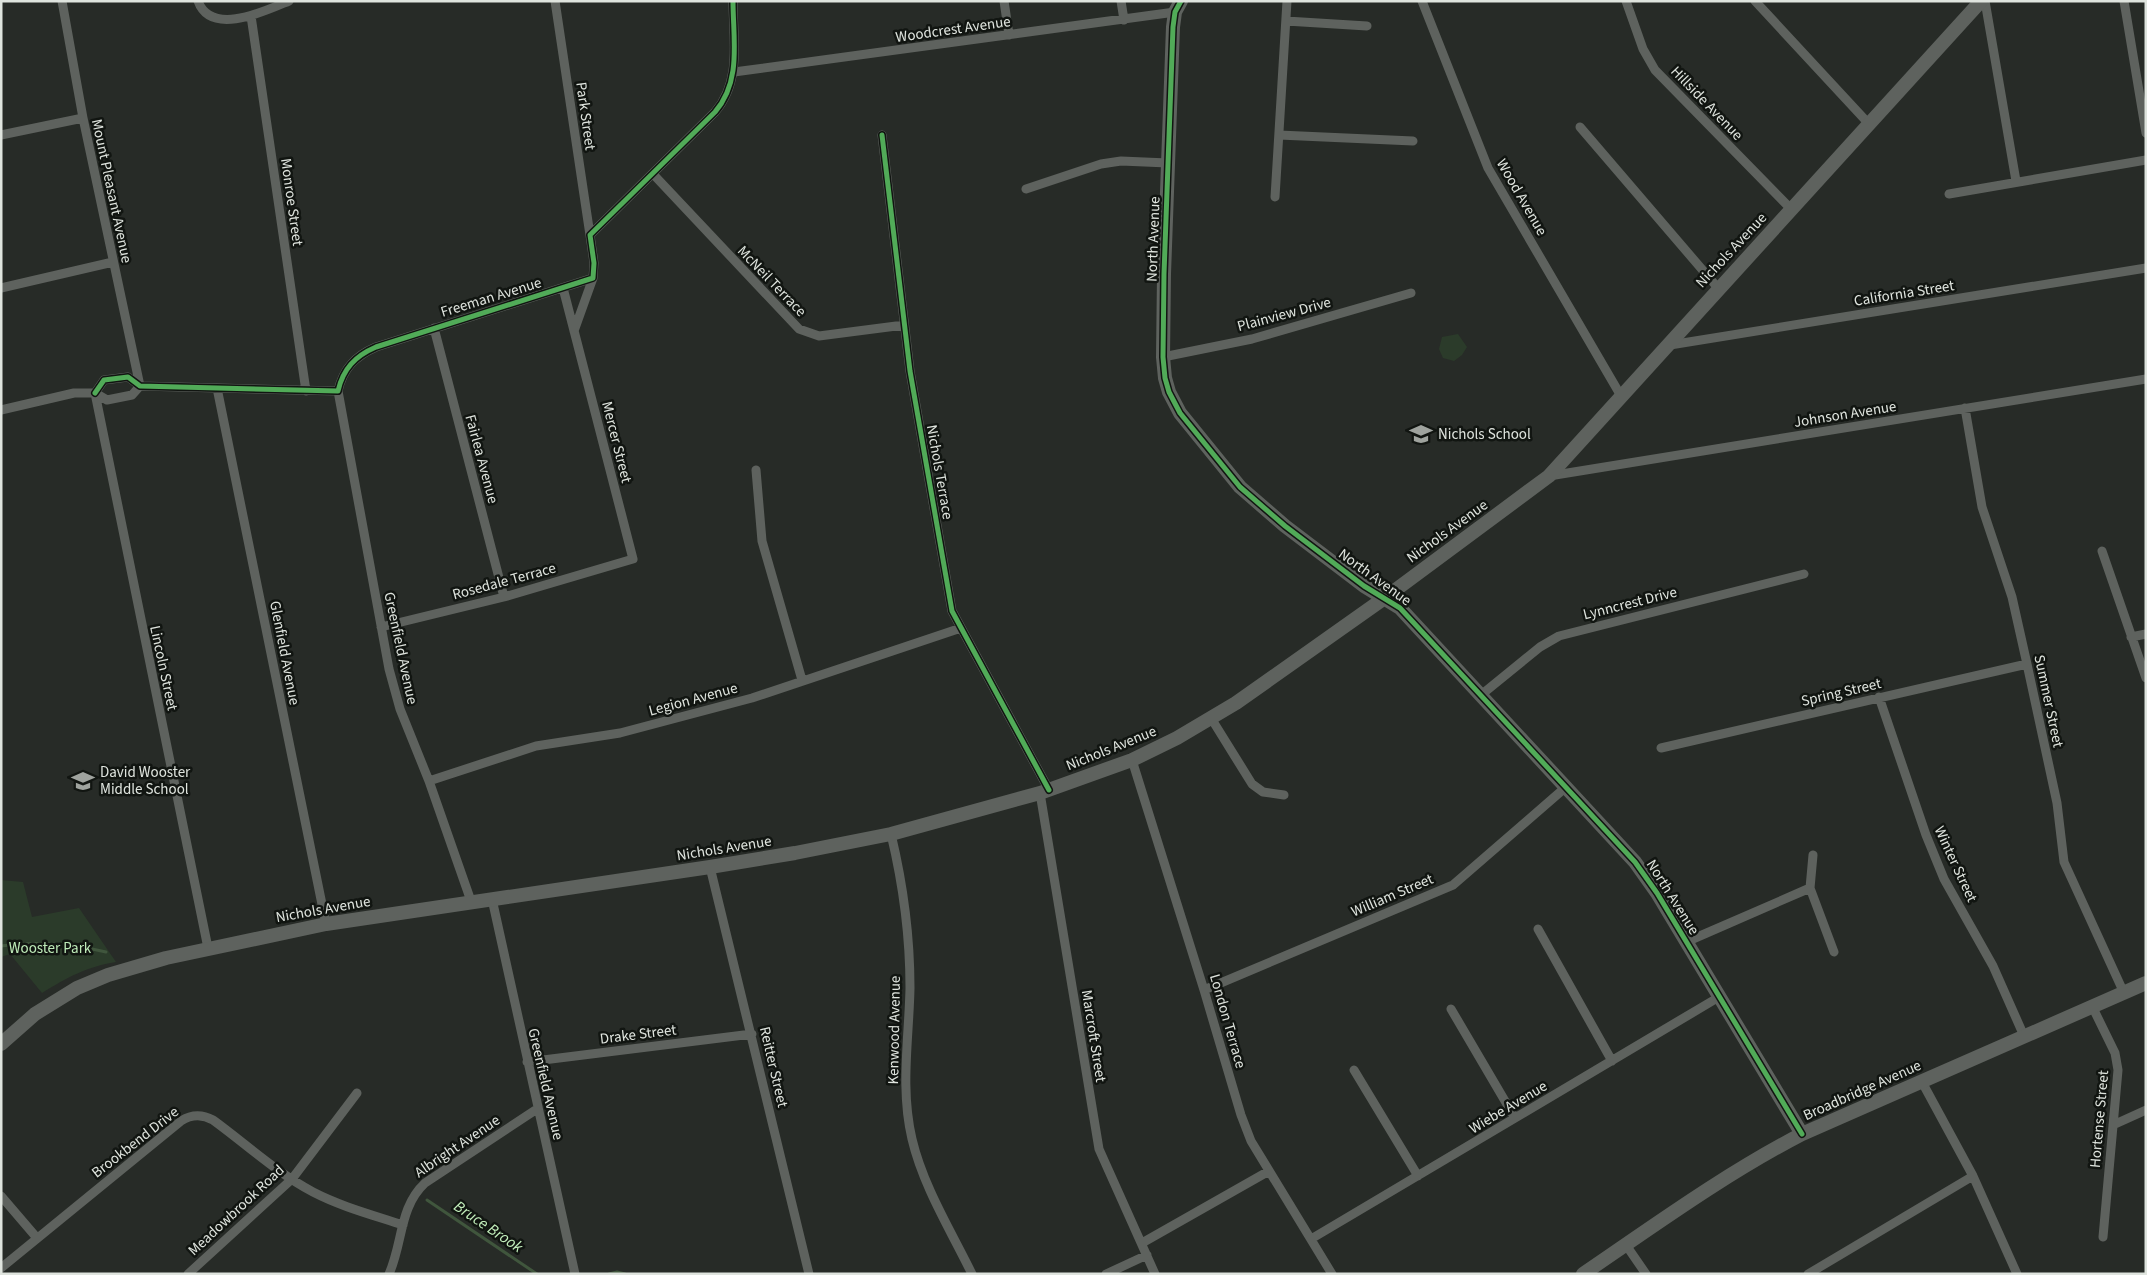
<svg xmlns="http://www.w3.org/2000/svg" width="2147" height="1275" font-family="'Source Sans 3',sans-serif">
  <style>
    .green { fill: #2b3b2a }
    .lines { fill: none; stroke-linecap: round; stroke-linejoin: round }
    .stream { stroke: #40563d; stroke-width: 3 }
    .street { stroke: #5e625e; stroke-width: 9 }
    .secondary { stroke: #5e625e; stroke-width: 14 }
    .cycleway-casing { stroke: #111511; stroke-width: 8 }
    .cycleway { stroke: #51ab58; stroke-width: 5 }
    .labels { text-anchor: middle; stroke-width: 5; stroke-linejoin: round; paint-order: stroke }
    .street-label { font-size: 15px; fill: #dfe4de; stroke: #111511 }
    .poi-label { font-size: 15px; fill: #dfe4de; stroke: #111511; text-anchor: start }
    .park-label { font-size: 15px; fill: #beeab8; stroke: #111511 }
    .water-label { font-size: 16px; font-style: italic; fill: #c4f0bd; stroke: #111511 }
  </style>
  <rect width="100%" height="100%" fill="#272b27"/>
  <!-- green -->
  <path class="green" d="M1458,334L1467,347L1462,355L1454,361L1443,358L1439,349L1442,337Z
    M1,880L23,882L32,917L79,908L116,962C86,967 68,977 42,993L10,954L1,957Z"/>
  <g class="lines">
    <!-- stream -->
    <path class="stream" d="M1,946C36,941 72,944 106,952
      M427,1200L537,1274
      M609,1274L617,1272L625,1274"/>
    <!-- street -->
    <path class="street" d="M62,1L83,118L140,386
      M198,1C211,37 265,11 289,1
      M555,1L590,235
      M1004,1L1009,35
      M1121,1L1124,20
      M1422,1L1488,168L1621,396
      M1626,1L1643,49L1655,70L1791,209
      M1755,1L1869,124
      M1985,1L2016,181
      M2124,1L2146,133
      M251,16L306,391
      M1286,21L1367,26
      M734,72L1175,12
      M1580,127L1718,288
      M1,135L83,118
      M882,135L910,371L952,611L1049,790
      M1279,135L1413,141
      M653,174L799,329L819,336L904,325
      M1026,189L1101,164L1121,161L1168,163
      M1949,194L2146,160
      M1275,197L1287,1
      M1,288L113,262
      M434,328L504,597
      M574,331L593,278
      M1670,345L2146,268
      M1163,357L1252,339L1411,293
      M217,388L326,924
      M338,391L389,669L400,709L429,781L471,901
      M95,393L104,380L128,377L140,386L338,391C343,369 355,356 376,347L593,278L594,263L590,235L715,112C742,81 733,39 733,1
      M95,393L208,948
      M1965,408L1982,507L2012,597L2027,664L2057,803L2064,862L2124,993
      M1,410L74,393H95L107,400L132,395L140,386
      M756,470L762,541L802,680
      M1549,476L2146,379
      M2102,551L2146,678
      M381,627L504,597L633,559L563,288
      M2131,637L2146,634
      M1481,695L1540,647L1559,636L1804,574
      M1879,697L1926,835L1944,879L1993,966L2024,1036
      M1211,718L1252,784L1263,792L1284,795
      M1661,748L2027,664
      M1132,760L1204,990L1241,1115L1251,1141L1332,1274
      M429,781L536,746L620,733L752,698L961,628
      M1040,793L1099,1149L1155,1274
      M891,834C903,884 910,937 910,988C909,1039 900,1088 912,1139C923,1186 951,1231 972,1274
      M1813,855L1810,888L1834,952
      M710,867L809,1274
      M492,899L575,1274
      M1538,929L1612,1061
      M1686,942L1810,888
      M1204,990L1453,885L1566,787
      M2093,1008L2115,1053L2118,1070L2103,1237
      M1451,1009L1515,1118
      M527,1062L752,1034
      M1354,1070L1418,1176
      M1922,1082L1973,1176L2017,1274
      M2113,1125L2146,1110
      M1,1196L37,1238
      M1311,1239L1719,997
      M1142,1243L1269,1171
      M1626,1245L1646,1274
      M1,1268L181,1121C192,1114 202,1114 213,1120C246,1144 277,1173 313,1192C342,1207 373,1215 403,1225
      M188,1274L292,1179L357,1093
      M389,1274C403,1243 399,1207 425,1183L537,1109
      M1106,1274L1147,1255
      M1808,1274L1973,1176"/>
    <!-- secondary -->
    <path class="secondary" d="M1181,1L1175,12L1173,27L1164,274L1163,357L1165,378L1169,392L1180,413L1240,487L1285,526L1364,586L1400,608L1635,862L1657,893L1802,1134
      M1,1044L35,1014L77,988L108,975L166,958L326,924L710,867L795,853L891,834L1040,793L1132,760L1177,738L1236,703L1386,597L1549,476L1981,1
      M1583,1274C1655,1225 1725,1174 1802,1134L2146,983"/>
    <defs>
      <path id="cycleway" d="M1181,1L1175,12L1173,27L1164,274L1163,357L1165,378L1169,392L1180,413L1240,487L1285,526L1364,586L1400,608L1635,862L1657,893L1802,1134
        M882,135L910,371L952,611L1049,790
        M95,393L104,380L128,377L140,386L338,391C343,369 355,356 376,347L593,278L594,263L590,235L715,112C742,81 733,39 733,1"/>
    </defs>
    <!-- cycleway casing -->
    <use href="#cycleway" class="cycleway-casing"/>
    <!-- cycleway -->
    <use href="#cycleway" class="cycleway"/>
  </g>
  <!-- icons -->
  <defs>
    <symbol id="school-bare" viewBox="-9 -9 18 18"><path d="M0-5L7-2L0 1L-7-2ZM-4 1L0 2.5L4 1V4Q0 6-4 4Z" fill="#9fa39e" stroke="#111511" stroke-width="2.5" paint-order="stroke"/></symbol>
  </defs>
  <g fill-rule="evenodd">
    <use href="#school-bare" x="1405" y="418" width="32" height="32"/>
    <use href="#school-bare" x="67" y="765" width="32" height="32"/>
  </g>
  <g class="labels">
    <!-- street labels -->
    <g class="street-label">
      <text transform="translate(953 29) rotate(-8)" y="5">Woodcrest Avenue</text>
      <text transform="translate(1707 103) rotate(46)" y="5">Hillside Avenue</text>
      <text transform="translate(586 116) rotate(82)" y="5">Park Street</text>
      <text transform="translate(112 191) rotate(78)" y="5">Mount Pleasant Avenue</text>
      <text transform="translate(1522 197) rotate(60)" y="5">Wood Avenue</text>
      <text transform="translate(292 202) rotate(82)" y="5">Monroe Street</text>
      <text transform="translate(1153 239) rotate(-88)" y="5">North Avenue</text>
      <text transform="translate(1731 250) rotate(-47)" y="5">Nichols Avenue</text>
      <text transform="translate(772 281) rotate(46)" y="5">McNeil Terrace</text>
      <text transform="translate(1904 293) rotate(-9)" y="5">California Street</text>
      <text transform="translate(491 297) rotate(-17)" y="5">Freeman Avenue</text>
      <text transform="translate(1284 314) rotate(-15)" y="5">Plainview Drive</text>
      <text transform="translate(1845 414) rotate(-9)" y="5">Johnson Avenue</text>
      <text transform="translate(617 442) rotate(76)" y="5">Mercer Street</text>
      <text transform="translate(482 459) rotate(75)" y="5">Fairlea Avenue</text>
      <text transform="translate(940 472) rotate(80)" y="5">Nichols Terrace</text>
      <text transform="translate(1447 531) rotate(-36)" y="5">Nichols Avenue</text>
      <text transform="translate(1375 577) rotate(36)" y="5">North Avenue</text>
      <text transform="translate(504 581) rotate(-15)" y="5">Rosedale Terrace</text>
      <text transform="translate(1630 603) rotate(-14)" y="5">Lynncrest Drive</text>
      <text transform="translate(401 648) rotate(78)" y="5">Greenfield Avenue</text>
      <text transform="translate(285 653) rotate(79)" y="5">Glenfield Avenue</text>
      <text transform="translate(164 668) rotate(78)" y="5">Lincoln Street</text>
      <text transform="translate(1841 692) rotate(-13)" y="5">Spring Street</text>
      <text transform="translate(693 699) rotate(-15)" y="5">Legion Avenue</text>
      <text transform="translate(2049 701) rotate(78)" y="5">Summer Street</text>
      <text transform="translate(1111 748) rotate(-22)" y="5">Nichols Avenue</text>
      <text transform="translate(724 848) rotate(-9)" y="5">Nichols Avenue</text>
      <text transform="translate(1956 864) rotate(65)" y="5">Winter Street</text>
      <text transform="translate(1392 895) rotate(-23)" y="5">William Street</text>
      <text transform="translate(1673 897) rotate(58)" y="5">North Avenue</text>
      <text transform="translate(323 909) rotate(-10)" y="5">Nichols Avenue</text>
      <text transform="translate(1228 1021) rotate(74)" y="5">London Terrace</text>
      <text transform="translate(894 1030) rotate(-89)" y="5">Kenwood Avenue</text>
      <text transform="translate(638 1034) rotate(-7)" y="5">Drake Street</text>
      <text transform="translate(1094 1036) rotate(81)" y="5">Marcroft Street</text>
      <text transform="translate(774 1067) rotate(77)" y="5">Reitter Street</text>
      <text transform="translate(546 1084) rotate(77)" y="5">Greenfield Avenue</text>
      <text transform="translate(1862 1090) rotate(-24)" y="5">Broadbridge Avenue</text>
      <text transform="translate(1508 1107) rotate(-31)" y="5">Wiebe Avenue</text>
      <text transform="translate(2099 1119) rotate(-85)" y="5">Hortense Street</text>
      <text transform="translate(135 1142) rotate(-38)" y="5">Brookbend Drive</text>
      <text transform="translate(457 1146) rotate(-34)" y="5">Albright Avenue</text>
      <text transform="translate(236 1210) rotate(-43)" y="5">Meadowbrook Road</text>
    </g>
    <!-- poi labels -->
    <g class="poi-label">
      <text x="1438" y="439">Nichols School</text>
      <text x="100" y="777">David Wooster<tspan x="100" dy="17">Middle School</tspan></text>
    </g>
    <!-- park labels -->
    <g class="park-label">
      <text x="50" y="953">Wooster Park</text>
    </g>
    <!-- water labels -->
    <g class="water-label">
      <text transform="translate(489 1226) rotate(34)" y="6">Bruce Brook</text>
    </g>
  </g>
  <!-- border -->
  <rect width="2147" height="1275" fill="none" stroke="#dfe4de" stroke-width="5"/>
</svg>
